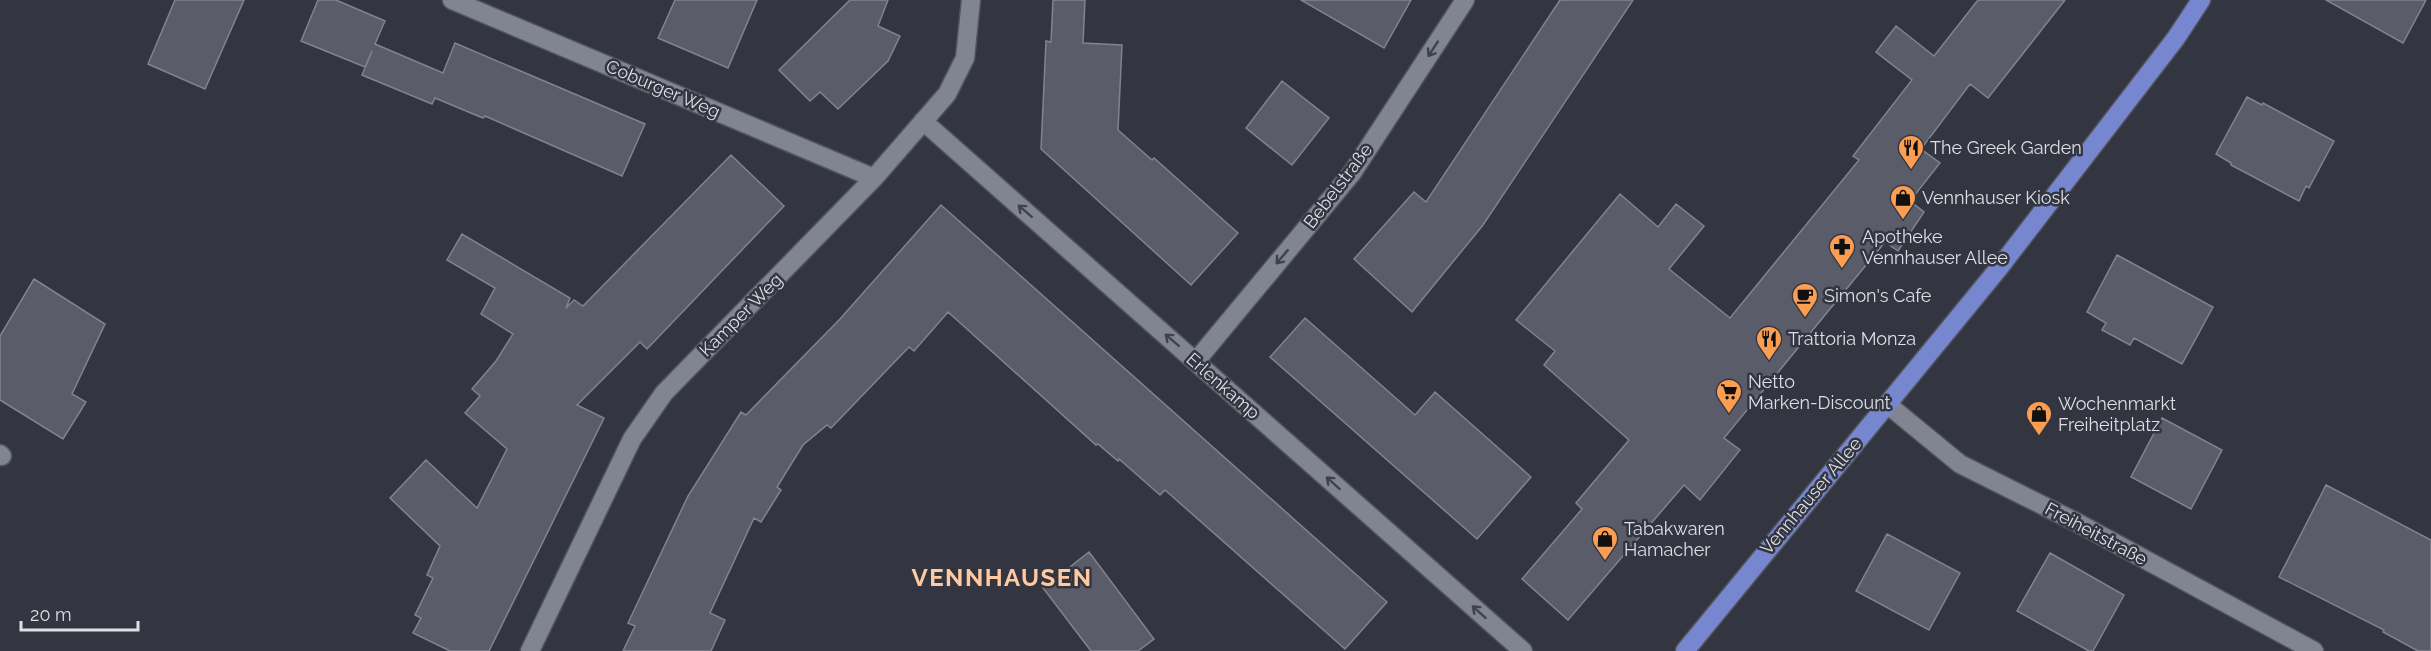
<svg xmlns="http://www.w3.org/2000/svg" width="2431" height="651" font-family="Raleway,sans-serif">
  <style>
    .building { fill: #5a5d69; stroke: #808390; stroke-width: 1.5 }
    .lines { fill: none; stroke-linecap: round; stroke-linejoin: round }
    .minor-casing { stroke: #51545c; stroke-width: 21 }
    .major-casing { stroke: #51545c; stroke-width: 21 }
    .minor { stroke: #818591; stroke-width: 18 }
    .major { stroke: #7787cf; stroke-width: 18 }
    .oneway { stroke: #3f424d }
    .labels { text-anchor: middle; stroke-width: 5; stroke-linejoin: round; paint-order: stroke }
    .street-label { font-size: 18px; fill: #dddfe6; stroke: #333641 }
    .poi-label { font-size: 18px; fill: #dddfe6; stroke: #333641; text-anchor: start }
    .district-label { font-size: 24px; font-weight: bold; letter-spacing: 1.5px; fill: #ffc9a2; stroke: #333641 }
  </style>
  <rect width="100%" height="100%" fill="#333641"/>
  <!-- building -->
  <path class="building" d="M175,0H244L205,89L148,64Z
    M318,0H336L385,21L375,44L443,73L455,43L645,124L622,176L485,116L483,118L435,98L432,104L362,75L372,51L365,67L301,41Z
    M675,0H757L728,68L658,38Z
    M850,0H888L878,26L900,36L888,61L838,109L820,92L810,101L779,70Z
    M1053,0H1085L1083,43L1122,45L1118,130L1152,160L1154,158L1238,233L1191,285L1041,149L1046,41L1051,42Z
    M1301,0H1411L1384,48Z
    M1560,0H1633L1483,225L1412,312L1354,259L1414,192L1426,202Z
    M1978,0H2065L1988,98L1970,84L1921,149L1940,163L1910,201L1924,212L1898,251L1885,242L1724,438L1740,450L1700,500L1684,485L1568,620L1522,579L1582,509L1576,503L1629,440L1544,365L1555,351L1516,320L1620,194L1658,227L1676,204L1704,226L1669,269L1730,318L1859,160L1853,156L1912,80L1876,52L1896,26L1934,56Z
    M2326,0H2426L2403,43Z
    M1282,81L1329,118L1292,165L1246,128Z
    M2247,97L2262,105L2263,103L2334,141L2309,188L2306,186L2299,201L2231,165V163L2216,154Z
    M731,155L784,206L647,349L640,342L577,405L604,418L489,651H450L413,633L421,618L415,615L433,578L427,575L440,546L390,498L426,460L477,508L507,449L465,413L480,396L472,389L496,361L513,334L481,314L495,288L447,260L462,234L570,298L566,308L574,300L583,306Z
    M941,205L1387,602L1345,649L1165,490L1160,495L1119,459L1118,461L1098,444L1096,445L948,312L914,351L909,347L831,428L827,425L803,445L777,487L781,490L761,522L754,518L710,613L725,620L711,651H623L635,626L628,623L688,496L741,412L746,415L840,319Z
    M2117,255L2213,307L2182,364L2134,338L2130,345L2102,330L2106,323L2087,312Z
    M34,279L105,324L72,394L86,402L63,439L0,400V336Z
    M1305,318L1415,415L1435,392L1531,477L1477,539L1270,357Z
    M2162,418L2222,450L2191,509L2131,477Z
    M2326,485L2431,540V651H2418L2383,632L2384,630L2279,577Z
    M1887,534L1960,573L1929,630L1856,591Z
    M1089,552L1154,639L1138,651H1091L1043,588Z
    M2050,553L2124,595L2093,651H2089L2017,611Z"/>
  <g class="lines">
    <defs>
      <path id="minor" d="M452,0L874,178
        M923,121L1523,651
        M1196,361L1352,173L1465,0
        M1887,404L1960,464L2076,522L2314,651
        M0,454L2,456
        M530,651L632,439L664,393L874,178L947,94L965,58L971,0"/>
      <path id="major" d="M1685,651L1999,268L2176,38L2201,0"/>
    </defs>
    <!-- minor casing -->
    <use href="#minor" class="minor-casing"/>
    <!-- major casing -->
    <use href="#major" class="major-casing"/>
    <!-- minor -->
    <use href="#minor" class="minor"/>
    <!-- major -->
    <use href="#major" class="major"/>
  </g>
  <!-- one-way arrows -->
  <defs><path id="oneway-shaft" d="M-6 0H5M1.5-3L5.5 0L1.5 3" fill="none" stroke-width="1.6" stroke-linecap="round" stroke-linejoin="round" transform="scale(1.5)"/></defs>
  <g class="oneway">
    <use href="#oneway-shaft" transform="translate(1433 49) rotate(123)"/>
    <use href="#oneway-shaft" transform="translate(1025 211) rotate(-139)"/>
    <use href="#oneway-shaft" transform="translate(1282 257) rotate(130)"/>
    <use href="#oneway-shaft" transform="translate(1172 340) rotate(-139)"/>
    <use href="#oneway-shaft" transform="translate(1333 483) rotate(-138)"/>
    <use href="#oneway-shaft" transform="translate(1479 612) rotate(-138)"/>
  </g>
  <!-- icons -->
  <defs>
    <symbol id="restaurant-pin" viewBox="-11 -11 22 30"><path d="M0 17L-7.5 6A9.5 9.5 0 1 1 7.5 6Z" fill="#fc9e52" stroke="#333641"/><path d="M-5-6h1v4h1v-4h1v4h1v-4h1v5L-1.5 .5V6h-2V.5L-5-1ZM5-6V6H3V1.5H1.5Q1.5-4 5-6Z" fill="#111"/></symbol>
    <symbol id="shop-pin" viewBox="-11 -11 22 30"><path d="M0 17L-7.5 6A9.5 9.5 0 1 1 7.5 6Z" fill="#fc9e52" stroke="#333641"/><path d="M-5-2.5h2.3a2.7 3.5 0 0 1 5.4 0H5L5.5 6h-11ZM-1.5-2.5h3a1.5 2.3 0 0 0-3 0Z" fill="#111"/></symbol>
    <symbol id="pharmacy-pin" viewBox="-11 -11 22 30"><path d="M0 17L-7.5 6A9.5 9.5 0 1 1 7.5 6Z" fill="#fc9e52" stroke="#333641"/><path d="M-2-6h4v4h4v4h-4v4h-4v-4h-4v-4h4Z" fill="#111"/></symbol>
    <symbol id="cafe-pin" viewBox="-11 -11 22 30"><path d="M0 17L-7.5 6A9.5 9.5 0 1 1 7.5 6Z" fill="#fc9e52" stroke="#333641"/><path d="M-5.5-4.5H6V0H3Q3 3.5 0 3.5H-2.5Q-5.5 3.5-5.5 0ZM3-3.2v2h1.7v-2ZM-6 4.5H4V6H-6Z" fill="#111"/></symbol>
    <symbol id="supermarket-pin" viewBox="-11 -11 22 30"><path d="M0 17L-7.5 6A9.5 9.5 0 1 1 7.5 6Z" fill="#fc9e52" stroke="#333641"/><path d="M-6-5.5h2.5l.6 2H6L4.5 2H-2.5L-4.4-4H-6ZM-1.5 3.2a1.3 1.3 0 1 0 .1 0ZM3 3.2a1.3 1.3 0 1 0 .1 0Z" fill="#111"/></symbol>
  </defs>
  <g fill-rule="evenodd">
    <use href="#restaurant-pin" x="1896" y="133" width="30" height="40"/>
    <use href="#shop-pin" x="1888" y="183" width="30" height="40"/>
    <use href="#pharmacy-pin" x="1827" y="232" width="30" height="40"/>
    <use href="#cafe-pin" x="1790" y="281" width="30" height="40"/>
    <use href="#restaurant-pin" x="1754" y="324" width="30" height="40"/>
    <use href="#supermarket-pin" x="1714" y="377" width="30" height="40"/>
    <use href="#shop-pin" x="2024" y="399" width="30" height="40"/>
    <use href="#shop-pin" x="1590" y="524" width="30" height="40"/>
  </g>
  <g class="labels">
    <!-- street labels -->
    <g class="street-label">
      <text transform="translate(663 89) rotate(23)" y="6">Coburger Weg</text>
      <text transform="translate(1338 186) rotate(-53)" y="6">Bebelstraße</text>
      <text transform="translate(741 315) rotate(-45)" y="6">Kamper Weg</text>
      <text transform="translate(1223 386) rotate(41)" y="6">Erlenkamp</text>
      <text transform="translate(1811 496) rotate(-50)" y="6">Vennhauser Allee</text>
      <text transform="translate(2096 534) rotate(28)" y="6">Freiheitstraße</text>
    </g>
    <!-- poi labels -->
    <g class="poi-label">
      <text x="1930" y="154">The Greek Garden</text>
      <text x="1922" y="204">Vennhauser Kiosk</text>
      <text x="1862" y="243">Apotheke<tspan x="1862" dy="21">Vennhauser Allee</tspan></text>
      <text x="1824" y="302">Simon's Cafe</text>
      <text x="1788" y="345">Trattoria Monza</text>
      <text x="1748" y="388">Netto<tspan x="1748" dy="21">Marken-Discount</tspan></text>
      <text x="2058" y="410">Wochenmarkt<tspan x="2058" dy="21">Freiheitplatz</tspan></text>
      <text x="1624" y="535">Tabakwaren<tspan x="1624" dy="21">Hamacher</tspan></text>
    </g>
    <!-- district labels -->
    <g class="district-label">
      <text x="1002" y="586">VENNHAUSEN</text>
    </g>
  </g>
  <!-- scale -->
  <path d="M21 621v9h117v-9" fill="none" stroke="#dddfe6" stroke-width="3"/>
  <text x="30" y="621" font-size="18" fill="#dddfe6" stroke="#333641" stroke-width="4.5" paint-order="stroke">20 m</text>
</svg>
